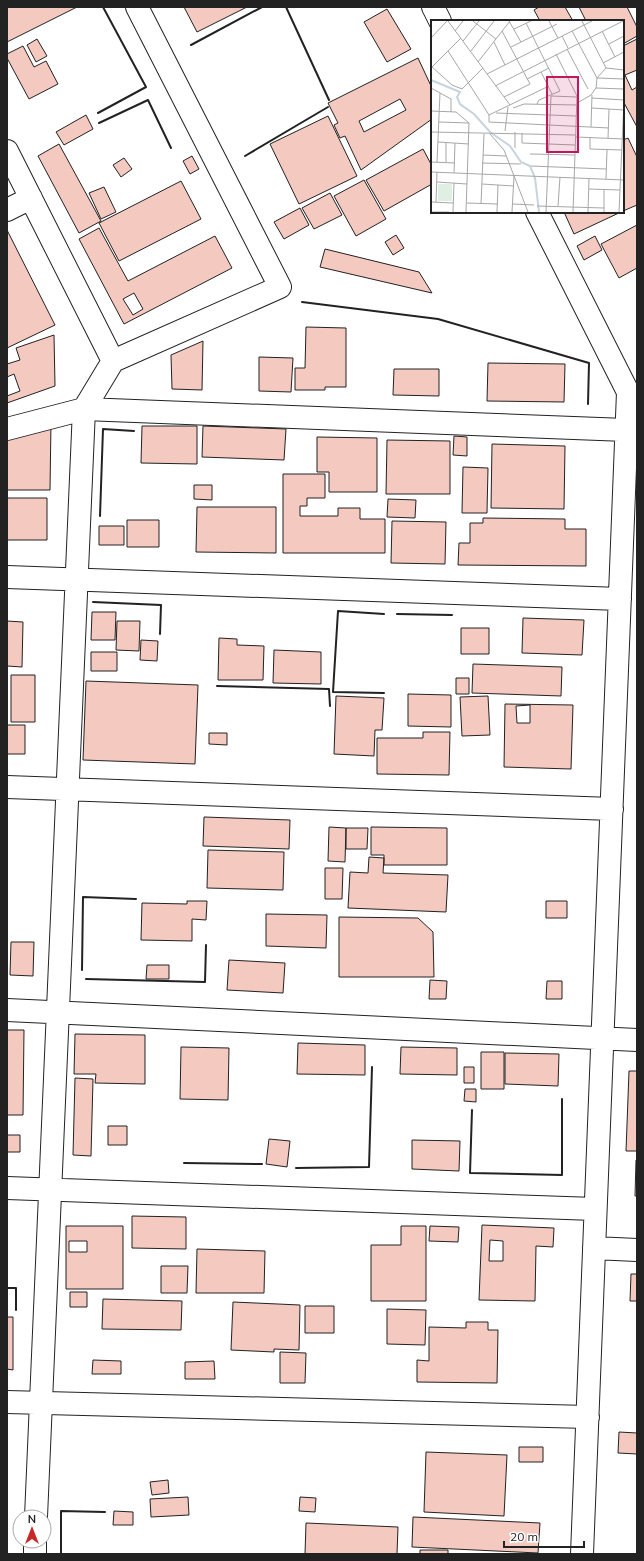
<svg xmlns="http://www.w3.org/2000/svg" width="644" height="1561" font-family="Mulish,sans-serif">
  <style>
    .building { fill: #f3c9c0; stroke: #222; fill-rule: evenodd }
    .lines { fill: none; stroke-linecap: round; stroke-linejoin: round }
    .minor-casing { stroke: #222; stroke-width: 24 }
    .minor { stroke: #fff; stroke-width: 22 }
    .wall { stroke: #222; stroke-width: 2 }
    .inset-river { fill: none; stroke: #c7d3dd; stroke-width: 2 }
    .inset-road { fill: none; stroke: #a7a7a7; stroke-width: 1 }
    .view { fill: #c2185b; fill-opacity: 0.15; stroke: #c2185b; stroke-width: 2 }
    .inset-edge { fill: none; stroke: #222; stroke-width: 2 }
  </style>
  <rect width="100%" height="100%" fill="#fff"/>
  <!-- building -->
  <path class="building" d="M7,7H77L7,42Z
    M184,7H247L197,32Z
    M539,7H565L573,21H540L534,10Z
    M579,7H627L637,27V36L623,44V21H586Z
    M387,9L411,49L387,62L364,22Z
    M37,39L47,56L36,62L27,45Z
    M637,39V70L625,75L632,90L637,87V127L623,101V46Z
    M23,46L34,67L46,61L58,84L29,99L7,58V54Z
    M418,58L432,88V119L361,170L345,136L340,138L334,125L338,123L328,103ZM400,99L406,110L364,132L359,121Z
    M86,115L93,129L64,145L56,132Z
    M328,116L357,176L299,204L270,144Z
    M628,138L637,157V205L623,211V140Z
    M59,144L101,221L79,233L38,156Z
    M423,149L432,166V184L384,211L366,180Z
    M192,156L199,169L190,174L183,161Z
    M124,158L132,169L121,177L113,165Z
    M364,180L386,219L356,236L334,196Z
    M181,181L201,219L119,261L99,223Z
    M104,187L116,212L101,219L89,193Z
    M330,193L342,215L314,229L302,208Z
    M300,208L309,225L284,239L274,222Z
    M564,212H621L574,234Z
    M637,225V268L619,278L601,244Z
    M99,228L128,281L215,236L232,268L124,324L79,239ZM134,293L143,309L133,315L123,299Z
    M7,230L55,325L7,348Z
    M396,235L404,248L393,255L385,242Z
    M595,236L602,250L584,260L577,246Z
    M325,249L419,272L432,293L320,267Z
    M306,327L346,328V387H325V390H295V368H305Z
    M54,335L55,386L7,403V396L20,391L14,374L7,377V364L20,360L16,348Z
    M203,341L202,390L172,389L171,355Z
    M259,357L293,358L291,392L259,391Z
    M488,363L565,364L564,402L487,401Z
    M394,369H439V396L393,395Z
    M51,422L50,490H7V433Z
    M142,426H197V464L141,463Z
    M203,426L286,429L284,460L202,457Z
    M454,436L467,437V456L453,455Z
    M317,437L377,438V492H329V472H317Z
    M387,440L450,441V494H386Z
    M492,444L565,446L564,509L491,508Z
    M463,467L488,468L487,513H462Z
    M283,474H325V498H307V506H300V516H338V508H360V519H385V553H283Z
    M194,485H212V500L194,499Z
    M7,498H47V540H7Z
    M388,499L416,500L415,518L387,517Z
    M197,507H276V553L196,552Z
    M483,518L565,519V529H586V566L458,565L459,543H470V523H483Z
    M127,520H159V547H127Z
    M392,521L446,522L445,564L391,563Z
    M99,526H124V545H99Z
    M92,612H116L115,640H91Z
    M523,618L584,620L582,655L522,653Z
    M7,621L23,622L22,667L7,666Z
    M117,621H140L139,651L116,650Z
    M461,628H489V654H461Z
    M219,638L237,639V645L264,646L263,680H218Z
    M141,640L158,641L157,661L140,660Z
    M274,650L321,652V684L273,683Z
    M91,652H117V671H91Z
    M473,664L562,667L561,696L472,693Z
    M11,675H35V722H11Z
    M456,678H469V694H456Z
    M86,681L198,685L195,764L83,760Z
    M408,694L451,695V727L408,726Z
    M336,696L384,698L382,730H375L374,756L334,754Z
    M488,696L490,735L462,736L460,697Z
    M505,704L573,705L571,769L504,767ZM530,705V723H517L516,706Z
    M7,725H25V754H7Z
    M423,732H450L449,775L377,774V738H423Z
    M209,733H227V745L209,744Z
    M204,817L290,820L289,849L203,846Z
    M329,827L346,828L345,862L328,861Z
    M371,827L447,828V865H384V855H371Z
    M346,828H368L367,849H346Z
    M208,850L284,852L283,890L207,888Z
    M369,857L384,858L383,873L448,875L446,912L348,908L350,872L368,873Z
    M325,868H343L342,899H325Z
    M187,901H207L206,920L192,919V941L141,940L142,903L187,904Z
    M546,901H567V918H546Z
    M266,914L327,915L326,948L266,946Z
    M339,917L418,918L433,932L434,977H339Z
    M11,942H34L33,976L10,975Z
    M229,960L285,963L283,993L227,990Z
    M147,965H169V979H146Z
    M430,980L447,981L446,999H429Z
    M547,981H562V999H546Z
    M7,1030H24L23,1115H7Z
    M75,1034L145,1035V1084L95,1083L96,1074H74Z
    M298,1043L365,1045V1075L297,1074Z
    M181,1047L229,1048L228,1100L180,1099Z
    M401,1047L457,1048V1075L400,1074Z
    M481,1052H504V1089H481Z
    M505,1053L559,1054L558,1086L505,1084Z
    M464,1067H474V1083H464Z
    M629,1071H637V1151H626Z
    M75,1078L93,1079L91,1156L73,1155Z
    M465,1089H476V1102L464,1101Z
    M108,1126H127V1145H108Z
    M7,1135H20V1152H7Z
    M269,1139L290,1141L287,1167L266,1164Z
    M412,1140L460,1141L459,1171L412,1169Z
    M636,1160H637V1196H635Z
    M132,1216L186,1217V1249L132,1248Z
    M482,1225L554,1228L553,1247L536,1246L535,1301L479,1300ZM490,1240L503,1241V1261H489Z
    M66,1226H123V1289H66ZM69,1241H87V1252H69Z
    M401,1226H426V1301H371V1245H401Z
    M430,1226L459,1227L458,1242L429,1241Z
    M197,1249L265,1251L264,1293H196Z
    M161,1266H188L187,1293H161Z
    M631,1274H637V1301H630Z
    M70,1292H87V1307H70Z
    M103,1299L182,1301L181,1330L102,1329Z
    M233,1302L300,1305L299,1350L274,1349V1352L231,1350Z
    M305,1306H334V1333H305Z
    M387,1309L426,1310L425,1345L387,1344Z
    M7,1317H13V1370L7,1369Z
    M466,1322H488V1330H498L497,1383L417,1382V1360L429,1361V1327L466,1328Z
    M280,1352L306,1353L305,1383H280Z
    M93,1360L121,1361V1374H92Z
    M214,1361L215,1379H185V1362Z
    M619,1432L637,1433V1454L618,1453Z
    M519,1447H543V1462H519Z
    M426,1452L507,1455L504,1516L424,1512Z
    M168,1480L169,1493L152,1495L150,1482Z
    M188,1497L189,1515L151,1517L150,1499Z
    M300,1497L316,1498L315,1512L299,1511Z
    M114,1511L133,1512V1525H113Z
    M413,1517L540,1523L538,1553L412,1547Z
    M306,1523L398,1527L397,1554H305Z
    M420,1550H448V1554H420Z"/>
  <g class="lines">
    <defs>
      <path id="minor" d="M433,7L440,21
        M7,151L113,361
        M7,210L31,198
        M537,212L628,392L582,1554
        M7,429L84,409L113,361L280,287L137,7
        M7,577L620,599
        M7,787L612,809
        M7,1010L637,1040
        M7,1188L595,1209
        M594,1248L637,1250
        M7,1402L588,1417
        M36,1517L84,409L626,430
        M35,1554V1541"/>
    </defs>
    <!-- minor casing -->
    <use href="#minor" class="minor-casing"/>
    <!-- minor -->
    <use href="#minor" class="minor"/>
    <!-- wall -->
    <path class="wall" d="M286,7L329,100
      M191,45L262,7
      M98,113L146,87L103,7
      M99,123L148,100L171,148
      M245,156L328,107
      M302,302L438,319L589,363L588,404
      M100,516L103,429L134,431
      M93,602L161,605L160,634
      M384,614L338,611L333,692L384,693
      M397,614L452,615
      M217,686L329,689L330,706
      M82,970L83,897L136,899
      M86,979L205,982L206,945
      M472,1110L470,1173L562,1175V1099
      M184,1163L262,1164
      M296,1168L369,1167L372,1067
      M7,1288H16V1310
      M61,1554V1511L105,1512"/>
  </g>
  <!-- overview -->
  <g transform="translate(431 20)">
    <rect width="193" height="193" fill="#fff"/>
    <path d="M7,164H21V181H7Z" fill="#e0efe3"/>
    <path class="inset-river" d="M0,60L29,72L26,77L29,84L43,94L59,112L79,126L90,142L99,146L104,158L108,192"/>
    <path class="inset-road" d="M17,1L79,85M42,1L65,19M78,1L90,22M118,1L127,18M151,1L175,48L193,50M95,3L129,71L108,80L106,84M83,9L100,1M24,11L32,1M71,11L99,64L73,77M141,11L166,58L165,68M171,11L184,37M131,16L137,28M0,18L16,1M32,21L48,1M63,22L74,45M178,24L193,16M80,27L126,4M136,29L157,69M17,31L58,95V102L178,108M40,31L63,1M125,34L146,76L142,192M47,42L79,1M172,43L193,32M0,46L21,65L31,69L52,48M1,47L30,18M110,52L121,74M56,54L161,1M166,58L193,59M166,58L175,48M96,59L118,48M64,66L192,1M0,68L20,79V92M161,78L193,80M146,83L160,75L165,68L193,69M82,88L93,84L146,85M161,88L193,90M0,91L25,92L38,103L35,192M65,93L145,96M58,95L118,66M8,102L38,103M160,107L161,75M74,111L77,87M0,112L144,115M91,113V123L144,125M59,114L73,130L97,192M145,117L193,119M159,117V129L191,130M177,118L178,89M7,122L38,124M84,128V112M99,134L144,135M52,135L75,136M0,142L24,143M6,142L9,73M15,142V123M51,143L90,144M100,146L175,149M0,152L193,160M23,153L24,123M175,159L176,130M6,162L36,164M51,164L83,166M158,169L189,170M173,170V192M0,182L22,183M5,182L6,152M36,183L67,184M50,184L53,114M82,184L103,185M106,186L173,188M127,186L129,157M0,192H18M22,192L23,163M66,192L67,165M81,192L83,156M115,192L120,76L146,77M157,192L158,158M188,192L193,81"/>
    <path class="view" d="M116,57H147V132H116Z"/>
    <rect width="193" height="193" class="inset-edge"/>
  </g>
  <!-- border -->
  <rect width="644" height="1561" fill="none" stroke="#222222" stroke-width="16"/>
  <!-- north arrow -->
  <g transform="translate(32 1529)"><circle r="19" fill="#ffffff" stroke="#a7a7a7"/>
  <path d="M0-3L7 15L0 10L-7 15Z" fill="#c62828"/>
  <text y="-6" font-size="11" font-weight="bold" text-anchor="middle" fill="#222222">N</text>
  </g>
  <!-- scale -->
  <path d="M504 1541v6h80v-6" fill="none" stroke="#222222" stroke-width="2"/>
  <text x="510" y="1541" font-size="12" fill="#222222" stroke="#ffffff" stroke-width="3" paint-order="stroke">20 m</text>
</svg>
